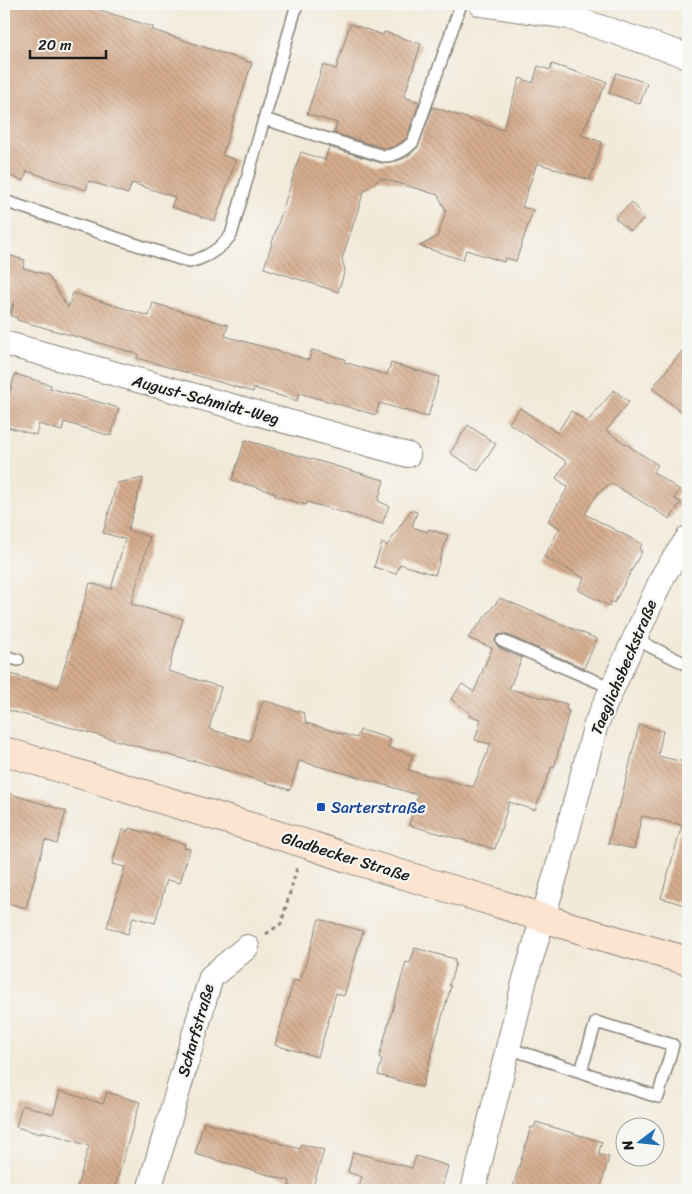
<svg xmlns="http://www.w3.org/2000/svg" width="692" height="1194" font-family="Sriracha,sans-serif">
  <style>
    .building { fill: url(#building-back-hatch) }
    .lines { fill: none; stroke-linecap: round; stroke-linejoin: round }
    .service-casing { stroke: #87837a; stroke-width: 14 }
    .minor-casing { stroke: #87837a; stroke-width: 26 }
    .secondary-casing { stroke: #87837a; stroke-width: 30 }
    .path { stroke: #87837a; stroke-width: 3; stroke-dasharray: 4 4; stroke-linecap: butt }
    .service { stroke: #fff; stroke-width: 11 }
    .minor { stroke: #fff; stroke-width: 24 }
    .secondary { stroke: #fde4d1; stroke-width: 28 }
    .transit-dot { fill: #1a4fb4; stroke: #f6f6f2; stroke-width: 2 }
    .labels { text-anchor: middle; stroke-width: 4.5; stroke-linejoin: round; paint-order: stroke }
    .street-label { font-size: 16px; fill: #1c1c1c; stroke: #f6f6f2 }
    .transit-label { font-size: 16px; fill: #164399; stroke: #f6f6f2; text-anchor: start }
  </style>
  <defs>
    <pattern id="building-back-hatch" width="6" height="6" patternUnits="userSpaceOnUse" patternTransform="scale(1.25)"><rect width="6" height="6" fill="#d5ac8d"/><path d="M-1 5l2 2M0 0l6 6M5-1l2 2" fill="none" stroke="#b69379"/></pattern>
  </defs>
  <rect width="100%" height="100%" fill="#f6f6f2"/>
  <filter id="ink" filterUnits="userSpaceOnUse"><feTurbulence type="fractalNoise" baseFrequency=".02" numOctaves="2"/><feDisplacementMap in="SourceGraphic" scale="10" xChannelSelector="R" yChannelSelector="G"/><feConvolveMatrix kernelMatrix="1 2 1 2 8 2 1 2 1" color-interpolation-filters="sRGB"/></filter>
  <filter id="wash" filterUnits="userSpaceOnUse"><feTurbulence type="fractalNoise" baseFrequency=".0096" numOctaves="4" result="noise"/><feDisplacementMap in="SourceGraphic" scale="20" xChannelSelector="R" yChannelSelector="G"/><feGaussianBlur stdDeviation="1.12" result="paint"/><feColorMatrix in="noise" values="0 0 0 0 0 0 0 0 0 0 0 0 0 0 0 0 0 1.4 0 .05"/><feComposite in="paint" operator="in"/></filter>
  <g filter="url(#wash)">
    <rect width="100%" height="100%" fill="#f2ead9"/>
    <g id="blocks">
      <!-- building -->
      <path class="building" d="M4,4H81L153,27V30L252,63L222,155L236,160L215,221L171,207L175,197L132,183L128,194L89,181L86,190L27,171L24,181L4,174Z
        M350,24L383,35L384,32L421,44L404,97L419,102L407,138L393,147L384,148L334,133L337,123L307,114L323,65L336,69Z
        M552,64L607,82L581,135L602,142L590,180L537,163L522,207L533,210L516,261L505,258L504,262L466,250L463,260L420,246L437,237L446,211L438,195L381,178L364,191L342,259L345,270L338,292L264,268L301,152L325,160L329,147L381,163L397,161L407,157L418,147L433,107L503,130L520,78L533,83L538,66L550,70Z
        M616,73L647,83L640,104L609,93Z
        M632,202L645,218L630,231L615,218Z
        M4,254L25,260L23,268L48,275L68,308L73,293L149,316L153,303L228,325L225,336L309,360L312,350L345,359L344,362L387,375L391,363L439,377L428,417L379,403L376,415L299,393L297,401L254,388L253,392L137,358L138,354L17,320L18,318L11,316L14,301L9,315H4Z
        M688,344V417L652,388Z
        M15,374L51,385L50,388L119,408L111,436L64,422L62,431L39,424L36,435L4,426V412Z
        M614,390L629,402L606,431L658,465L653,472L680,490L674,498L681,502L670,519L611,483L598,493L585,514L642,544L639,550L642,551L614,603L611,601L609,606L578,590L584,578L544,557L560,528L548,521L568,487L556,478L567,462L509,423L520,408L557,433L571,411L587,422Z
        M468,425L496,444L478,471L450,453Z
        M245,440L384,480L378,501L389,506L382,524L307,502L306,505L275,496L276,493L232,480Z
        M143,478L128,530L150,537L131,604L183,619L168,671L221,687L209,729L250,741L263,700L304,713L306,723L357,738L360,730L391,739L388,747L413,755L408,770L473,787L491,744L475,740L481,719L469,716L470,713L451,699L462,684L474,692L492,648L468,638L500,598L597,639L584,668L505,634L498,635L495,639V642L499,648L522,658L509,689L567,704L566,710L569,711L554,768L551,767L550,773H549L535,810L509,802L495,849L409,825L418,795L351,775L299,761L290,790L193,760L194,762L4,709V672L58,688L90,583L111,589L125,539L103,533L117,483Z
        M411,510L417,512L412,527L428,532V529L448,535L435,575L400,564L396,574L374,567L382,543L387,546Z
        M639,725L663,731L658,756L688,763V906L661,898L682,825L642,816L634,849L608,843L617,808L619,809Z
        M4,792L66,811L57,844L45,840L26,908L4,902Z
        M129,828L185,844L184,848L190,849L180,883L167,880L155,923L133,917L128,934L107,927L125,867L112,864L122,830L128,831Z
        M319,919L363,931L344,996L336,993L318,1057L275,1045L294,980L300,982Z
        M415,948L455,959L454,962L456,963L449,985L451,986L422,1087L378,1075L382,1059L379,1057L406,962L410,963Z
        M60,1091L103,1104L107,1092L140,1102L114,1190H76L89,1146L42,1131L41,1134L16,1127L22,1105L53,1114Z
        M204,1122L300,1149L301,1144L324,1150L312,1190H305L289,1186L290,1181L195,1154Z
        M536,1122L602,1142L598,1154L609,1157L600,1190H512L531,1127L534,1128Z
        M353,1152L412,1168L416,1156L448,1166L441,1190H358L362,1177L348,1172Z"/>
    </g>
  </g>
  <g filter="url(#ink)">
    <use href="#blocks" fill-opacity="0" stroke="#87837a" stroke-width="1"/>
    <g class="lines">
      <defs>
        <path id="service" d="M264,119L383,156C395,156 404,151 413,142L461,4
          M4,201L189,262C207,258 220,249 231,235L297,4
          M635,639L688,665
          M502,641L612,688
          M4,656L18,660
          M508,1048L658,1097L673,1045L596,1022L581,1071"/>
        <path id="minor" d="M481,4L569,17L688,56
          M4,343L408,455
          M149,1190L211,977L247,947
          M473,1190L525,979L561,856L596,724L664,574L688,538"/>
        <path id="secondary" d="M4,751L313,846L347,858L481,898L594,934L688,961"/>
      </defs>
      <!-- service casing -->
      <use href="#service" class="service-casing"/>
      <!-- minor casing -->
      <use href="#minor" class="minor-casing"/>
      <!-- secondary casing -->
      <use href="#secondary" class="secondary-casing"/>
      <!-- path -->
      <path class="path" d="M266,934L281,924L297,868"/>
      <!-- service -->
      <use href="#service" class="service"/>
      <!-- minor -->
      <use href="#minor" class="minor"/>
      <!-- secondary -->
      <use href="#secondary" class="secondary"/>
    </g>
  </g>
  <!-- markers -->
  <rect class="transit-dot" x="316" y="802" width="10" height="10" rx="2.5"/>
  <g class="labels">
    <!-- street labels -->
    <g class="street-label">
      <text transform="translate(206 399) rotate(15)" y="6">August-Schmidt-Weg</text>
      <text transform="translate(623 667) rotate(-67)" y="6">Taeglichsbeckstraße</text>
      <text transform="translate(346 856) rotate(17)" y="6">Gladbecker Straße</text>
      <text transform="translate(195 1030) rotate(-74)" y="6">Scharfstraße</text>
    </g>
    <!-- transit labels -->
    <g class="transit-label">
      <text x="331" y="813">Sarterstraße</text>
    </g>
  </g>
  <!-- margin -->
  <rect width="692" height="1194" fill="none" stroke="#f6f6f2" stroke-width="20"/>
  <!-- north arrow -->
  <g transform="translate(640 1142) rotate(254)"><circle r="24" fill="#f6f6f2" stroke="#9f9f9c"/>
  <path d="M0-4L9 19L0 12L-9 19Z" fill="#1f6fb2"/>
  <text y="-8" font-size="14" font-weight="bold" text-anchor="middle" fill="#1c1c1c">N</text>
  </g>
  <!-- scale -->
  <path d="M30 50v8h76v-8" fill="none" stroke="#1c1c1c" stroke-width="2.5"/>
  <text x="38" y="50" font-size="15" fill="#1c1c1c" stroke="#f6f6f2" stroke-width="4" paint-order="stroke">20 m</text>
</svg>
